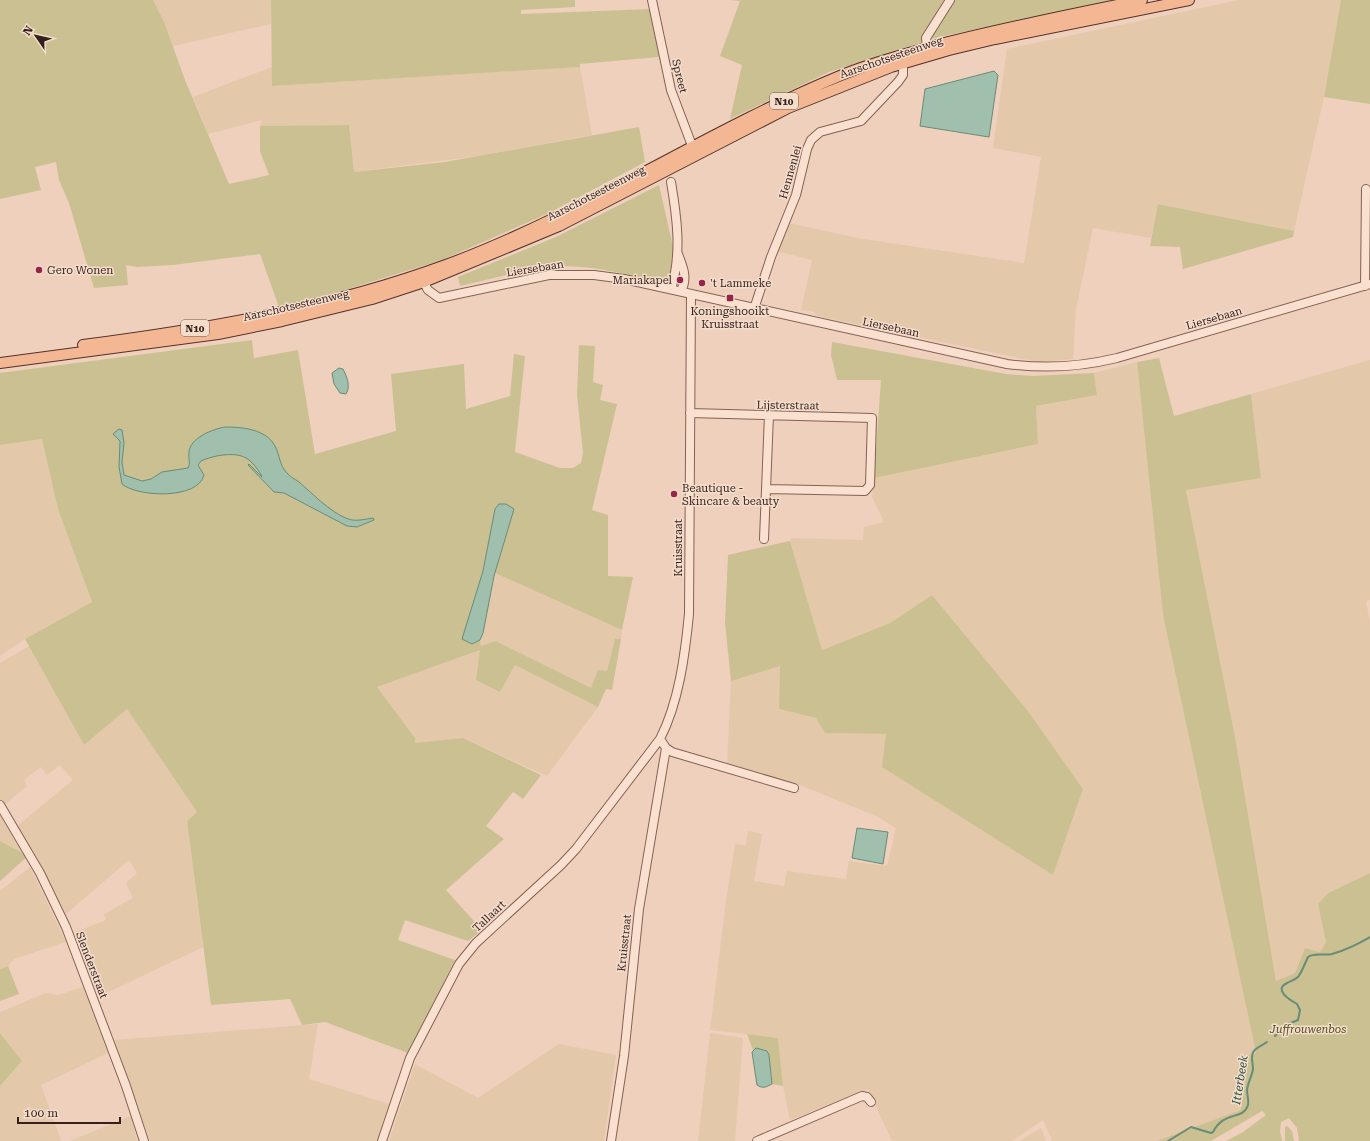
<svg xmlns="http://www.w3.org/2000/svg" width="1370" height="1141" font-family="'Roboto Serif',serif">
  <style>
    .farmland { fill: #e3c8aa }
    .green { fill: #cbc091 }
    .water { fill: #a0bfad; stroke: #688c78 }
    .lines { fill: none; stroke-linecap: round; stroke-linejoin: round }
    .stream { stroke: #688c78; stroke-width: 2 }
    .minor-casing { stroke: #856156; stroke-width: 10 }
    .major-casing { stroke: #53312b; stroke-width: 12 }
    .minor { stroke: #f9e0cf; stroke-width: 8 }
    .major { stroke: #f3b793; stroke-width: 10 }
    .poi-dot { fill: #952649; stroke: #f5ddcc; stroke-width: 1.5 }
    .labels { text-anchor: middle; stroke-width: 3; stroke-linejoin: round; paint-order: stroke }
    .shield { fill: #f5ddcc; stroke: #6e5850; stroke-width: 1 }
    .shield-label { font-size: 10px; font-weight: bold; fill: #341f1b }
    .street-label { font-size: 11px; fill: #341f1b; stroke: #f5ddcc }
    .poi-label { font-size: 11px; fill: #341f1b; stroke: #f5ddcc; text-anchor: start }
    .park-label { font-size: 11px; font-style: italic; fill: #514e21; stroke: #f5ddcc }
    .water-label { font-size: 12px; font-style: italic; fill: #2a5445; stroke: #f5ddcc }
  </style>
  <rect width="100%" height="100%" fill="#eed0bd"/>
  <!-- farmland -->
  <path class="farmland" d="M153,0H271V24L173,46Z
    M1239,0H1341L1324,97L1294,231L1159,204L1151,238L1093,228L1076,309L1073,359L1038,362L817,316L814,312L801,310L812,260L776,251L788,223L863,239L1024,263L1041,157L993,148L1007,49Z
    M272,67V86L580,67L592,135L478,156L354,172L349,125L260,126L262,120L208,134L193,97Z
    M1370,360V600L1366,601L1370,622V873L1328,893L1318,904L1326,942L1320,952L1305,948L1295,973L1276,981L1235,737L1186,489L1261,478L1251,394Z
    M1137,362L1163,615L1256,1053L1247,1055L1242,1110L1158,1141H1052L1043,1120L1012,1141H892L868,1089L790,1120L783,1086L778,1038L710,1030L726,901L735,844L746,845L748,831L762,834L754,881L784,886L787,871L846,879L849,861L887,866L896,828L876,816L800,785L727,765L731,681L780,666L779,709L816,718L826,733L886,734L1053,875L1083,789L1028,711L932,595L890,623L822,650L790,541L792,538L863,540L864,527L884,522L872,497L874,478L1038,444L1036,406L1097,395L1094,373Z
    M42,439L58,509L92,602L25,639L0,656V445Z
    M495,573L622,630L621,639H615L607,671L591,688L496,641L481,646L480,640Z
    M29,646L84,745L127,709L197,812L187,821L203,947L98,997L73,933L106,920L104,914L133,898L126,883L137,873L129,860L66,914L39,861L17,826L73,780L60,765L47,775L41,767L24,780L27,786L3,806L0,800V663Z
    M480,650L500,692L515,665L598,707L547,776L463,738L415,743V738L377,687Z
    M0,810L28,856L0,841Z
    M30,867L66,942L14,959L8,966L0,969V891Z
    M83,987L108,1053L41,1085L61,1141H0V1086L22,1061L0,1033V1012L46,993L58,995Z
    M318,1024L309,1079L389,1104L377,1141H150L114,1040Z
    M710,1033L743,1038L735,1141H698Z
    M559,1044L616,1055L604,1141H389L415,1064L478,1098Z
    M131,1116L137,1141H70Z
    M1041,1128L1046,1141H1019Z"/>
  <!-- green -->
  <path class="green" d="M0,0H153L164,22L185,80L229,184L269,175L260,151V126L349,125L354,172L445,162L639,127L645,162L549,213L442,260L280,310L260,254L173,265L137,267L126,265L128,285L94,288L69,203L59,180L56,162L35,167L41,190L0,199Z
    M271,0H575V7L521,10V14L650,9L659,57L580,64V67L272,86Z
    M730,0H944L923,34V42L829,72L730,119L742,65L720,56L740,1Z
    M953,0H1115L930,39Z
    M1341,0H1370V104L1324,97Z
    M659,185L674,251L668,284C640,278 611,269 581,267C543,263 498,278 460,286L458,277L556,237Z
    M1158,204L1294,231L1293,237L1183,269L1180,247L1150,246Z
    M252,340L254,358L298,350L315,454L396,431L391,374L464,364L466,409L510,396L514,354L525,356L515,452L560,468H573L581,463L583,453L577,395L579,345L595,346L593,382L603,385L600,400L617,404L592,510L608,515V576L633,577L622,630L495,573L514,509H495L483,571L472,644L480,640L481,646L496,641L591,688L598,670L607,671L615,639H621L612,690L606,689L598,707L515,665L500,692L476,680L480,650L377,687L415,738V743L463,738L541,775L523,799L513,792L486,826L504,839L446,890L482,930L468,941L405,920L398,940L455,960L408,1053L325,1022L302,1025L290,999L211,1005L187,821L197,812L127,709L84,745L25,639L92,602L58,509L42,439L0,445V373Z
    M832,342L1006,374L1032,376L1094,373L1097,395L1036,406L1038,444L874,478L881,380H837L831,355Z
    M1159,358L1174,416L1251,394L1261,478L1186,490L1235,737L1276,981L1295,973L1305,948L1320,952L1326,942L1318,904L1328,893L1370,873V1141H1299L1297,1128L1289,1118L1281,1122L1280,1131L1282,1141H1226L1243,1132L1266,1115L1262,1111L1211,1141H1157L1241,1110L1247,1055L1256,1053L1163,615L1137,362Z
    M790,541L822,650L890,623L932,595L1028,711L1083,789L1053,875L882,767L886,734L825,733L816,718L779,709L780,666L731,681L725,623L728,555Z
    M0,841L28,856L0,881Z
    M8,966L19,994L0,1001V969Z
    M0,1033L22,1061L0,1086Z
    M747,1034L778,1038L783,1086L772,1084V1075L756,1048L753,1050Z
    M1287,1126L1292,1131L1294,1141H1285V1127Z"/>
  <!-- water -->
  <path class="water" d="M994,71L998,75L989,137L920,126L925,89Z
    M339,368L343,369C347,377 351,386 346,394L340,393L334,384L332,373Z
    M225,427C242,427 266,429 275,446C280,455 279,465 287,473C290,477 295,479 299,482C313,494 334,516 352,520C358,521 366,519 373,518L374,520L357,527L347,526L284,493L274,492L248,465L249,464L262,477C260,472 252,461 246,458C234,451 212,456 201,461L198,465L204,475C198,500 137,497 122,484L119,467L120,441L113,434L119,429L122,430L124,443L122,462L124,475L142,481L151,479L162,472L188,468C191,463 188,458 189,453C189,438 213,429 225,427Z
    M499,504H506L514,509L494,576L483,633L480,640L472,644L462,639L483,571L495,509Z
    M857,828L888,832L883,864L852,858Z
    M756,1048L767,1051L769,1055L772,1084C766,1087 763,1089 757,1085L752,1052Z"/>
  <g class="lines">
    <!-- stream -->
    <path class="stream" d="M1275,1036L1288,1024L1298,1020L1300,1010L1297,1004C1290,1000 1273,990 1287,983C1291,981 1295,980 1298,977C1302,972 1305,963 1308,957C1315,952 1324,956 1332,954C1346,950 1358,944 1370,937
      M1168,1141L1191,1127L1211,1133L1213,1132C1224,1110 1243,1121 1248,1105C1249,1100 1247,1095 1247,1090C1248,1082 1252,1076 1253,1069C1253,1063 1250,1055 1254,1051C1257,1047 1263,1045 1267,1042"/>
    <defs>
      <path id="minor" d="M652,0L671,90L694,151
        M927,48L926,38L950,0
        M678,254C683,267 688,278 681,291
        M421,277L428,290L439,298L549,275H594L624,279L1007,364C1045,369 1080,367 1117,358L1370,284
        M1365,286L1366,189
        M671,289C682,254 677,217 671,182
        M754,309L771,257L796,195L807,149L811,140L820,132L861,121L898,82L903,75V63
        M690,413L872,418L870,485L865,491L766,489
        M764,539L769,415
        M666,748L672,752L794,788
        M0,805L40,873L66,927L126,1086L144,1141
        M382,1141L410,1058L459,964L476,943L561,865L576,849L660,739
        M611,1141L624,1056L639,909L666,748L660,739C679,702 685,655 689,614L691,294
        M757,1141L862,1096L867,1097L871,1102"/>
      <path id="major" d="M83,345C206,329 329,308 446,265C584,214 706,131 842,75C871,63 903,55 933,46C1002,28 1072,14 1142,0
        M0,363L218,334L282,321L372,299L424,282L559,226L788,108L891,67L949,50L995,39L1189,0"/>
    </defs>
    <!-- minor casing -->
    <use href="#minor" class="minor-casing"/>
    <!-- major casing -->
    <use href="#major" class="major-casing"/>
    <!-- minor -->
    <use href="#minor" class="minor"/>
    <!-- major -->
    <use href="#major" class="major"/>
  </g>
  <!-- markers -->
  <g class="poi-dot">
    <circle cx="39" cy="270" r="4"/>
    <circle cx="680" cy="280" r="4"/>
    <circle cx="702" cy="283" r="4"/>
    <rect x="726" y="294" width="8" height="8" rx="2"/>
    <circle cx="674" cy="494" r="4"/>
  </g>
  <g class="labels">
    <!-- shield labels -->
    <g class="shield">
      <rect x="770" y="93" width="28" height="16" rx="3"/>
      <rect x="181" y="320" width="28" height="16" rx="3"/>
    </g>
    <g class="shield-label">
      <text x="784" y="105">N10</text>
      <text x="195" y="332">N10</text>
    </g>
    <!-- street labels -->
    <g class="street-label">
      <text transform="translate(891 57) rotate(-19)" y="4">Aarschotsesteenweg</text>
      <text transform="translate(680 76) rotate(76)" y="4">Spreet</text>
      <text transform="translate(790 172) rotate(-74)" y="4">Hennenlei</text>
      <text transform="translate(596 193) rotate(-27)" y="4">Aarschotsesteenweg</text>
      <text transform="translate(535 268) rotate(-9)" y="4">Liersebaan</text>
      <text transform="translate(296 305) rotate(-13)" y="4">Aarschotsesteenweg</text>
      <text transform="translate(1214 318) rotate(-16)" y="4">Liersebaan</text>
      <text transform="translate(891 327) rotate(12)" y="4">Liersebaan</text>
      <text transform="translate(788 405) rotate(1)" y="4">Lijsterstraat</text>
      <text transform="translate(678 548) rotate(-90)" y="4">Kruisstraat</text>
      <text transform="translate(489 916) rotate(-43)" y="4">Tallaart</text>
      <text transform="translate(624 943) rotate(-84)" y="4">Kruisstraat</text>
      <text transform="translate(92 965) rotate(69)" y="4">Slenderstraat</text>
    </g>
    <!-- poi labels -->
    <g class="poi-label">
      <text x="47" y="274">Gero Wonen</text>
      <text x="672" y="284" text-anchor="end">Mariakapel</text>
      <text x="710" y="287">'t Lammeke</text>
      <text x="730" y="315" text-anchor="middle">Koningshooikt<tspan x="730" dy="13">Kruisstraat</tspan></text>
      <text x="682" y="492">Beautique -<tspan x="682" dy="13">Skincare &amp; beauty</tspan></text>
    </g>
    <!-- park labels -->
    <g class="park-label">
      <text x="1308" y="1033">Juffrouwenbos</text>
    </g>
    <!-- water labels -->
    <g class="water-label">
      <text transform="translate(1240 1080) rotate(-81)" y="4">Itterbeek</text>
    </g>
  </g>
  <!-- north arrow -->
  <g transform="translate(36 36) rotate(304)" stroke="#f5ddcc" stroke-width="3" paint-order="stroke">
  <path d="M0-3L7 15L0 10L-7 15Z" fill="#341f1b"/>
  <text y="-6" font-size="11" font-weight="bold" text-anchor="middle" fill="#341f1b">N</text>
  </g>
  <!-- scale -->
  <path d="M18 1117v6h102v-6" fill="none" stroke="#341f1b" stroke-width="2"/>
  <text x="24" y="1117" font-size="12" fill="#341f1b" stroke="#f5ddcc" stroke-width="3" paint-order="stroke">100 m</text>
</svg>
